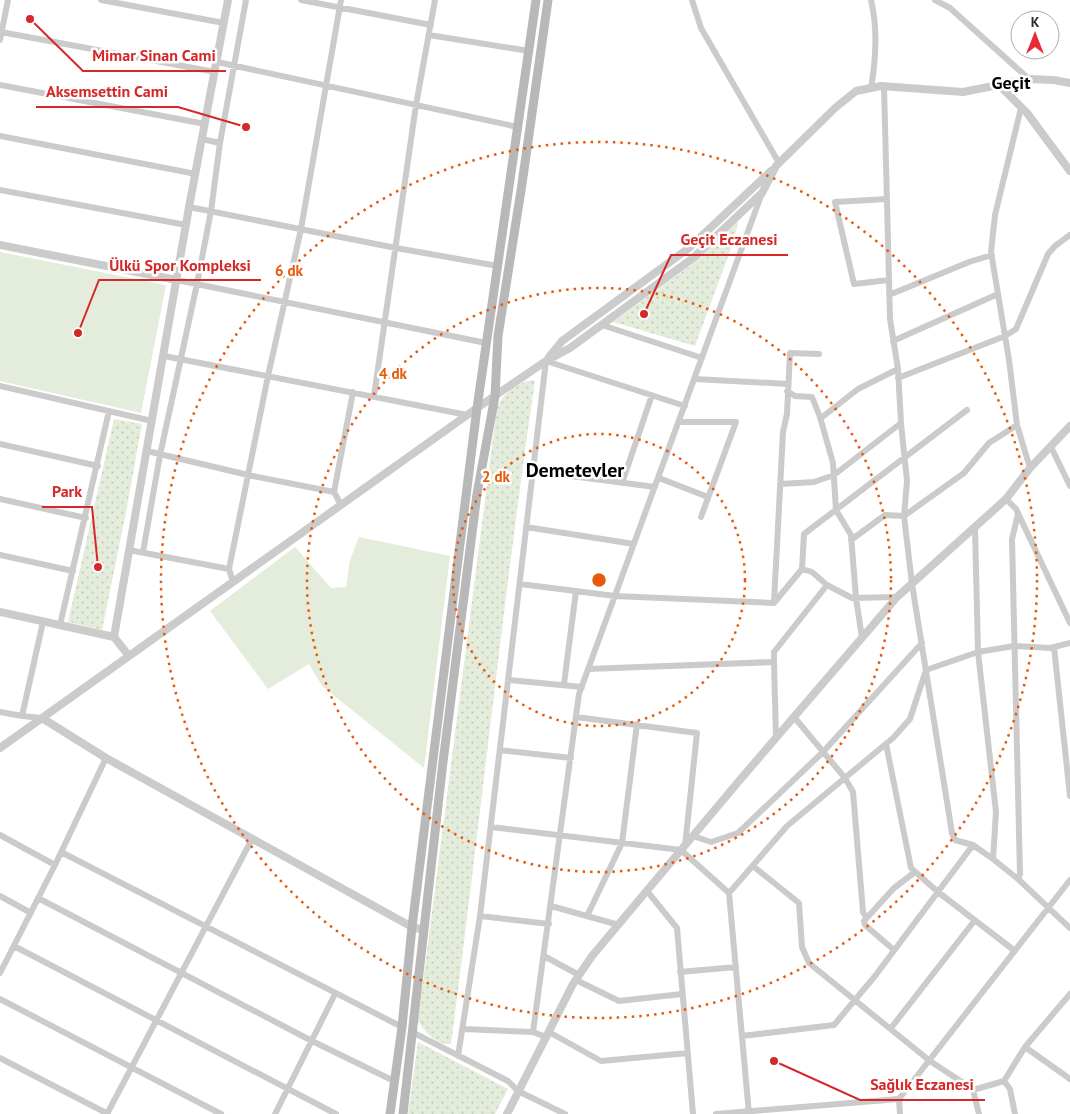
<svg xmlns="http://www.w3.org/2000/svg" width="1070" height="1114" font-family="'PT Sans',sans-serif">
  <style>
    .park { fill: url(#park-dots) }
    .garden { fill: #e4ecdb }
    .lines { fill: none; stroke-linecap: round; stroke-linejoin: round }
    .minor { stroke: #cbcbcb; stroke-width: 6 }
    .tertiary { stroke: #cbcbcb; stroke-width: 8 }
    .secondary { stroke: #b8b8b8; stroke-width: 9 }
    .ring { fill: none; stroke: #e8590c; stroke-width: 2.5; stroke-dasharray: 2.5 5 }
    .labels { text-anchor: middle; stroke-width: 5; stroke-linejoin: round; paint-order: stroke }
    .quarter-label { font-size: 18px; font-weight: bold; fill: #000; stroke: #fff }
    .district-label { font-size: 20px; font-weight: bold; fill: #000; stroke: #fff }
    .centre { fill: #e8590c; stroke: #fff; stroke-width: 2.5 }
    .ring-label { font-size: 15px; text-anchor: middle; font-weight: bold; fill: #e8590c; stroke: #fff; stroke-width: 5; stroke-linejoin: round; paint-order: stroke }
    .leader { fill: none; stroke: #d62828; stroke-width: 2 }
    .callout-dot { fill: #d62828; stroke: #fff; stroke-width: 2 }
    .callout-label { font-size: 16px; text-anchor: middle; font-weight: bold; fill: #d62828; stroke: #fff; stroke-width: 5; stroke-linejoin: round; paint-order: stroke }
  </style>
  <defs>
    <pattern id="park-dots" width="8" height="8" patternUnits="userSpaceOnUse" patternTransform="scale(1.25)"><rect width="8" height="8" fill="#e4ecdb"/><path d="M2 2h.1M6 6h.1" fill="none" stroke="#c4cbbc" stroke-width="1.8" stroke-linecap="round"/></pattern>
  </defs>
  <rect width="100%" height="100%" fill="#fff"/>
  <!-- park -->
  <path class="park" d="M735,221L738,223L733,243L695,346L613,322L691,265Z
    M535,380C503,601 480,823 451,1044C436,1045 425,1032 418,1021L497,407C505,392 518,381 535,380Z
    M114,419L142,424L126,512L102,630L68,622Z
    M418,1042L508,1089L495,1114H408Z"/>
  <!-- garden -->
  <path class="garden" d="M0,252L166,285L141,413L0,381Z
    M359,537L450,556L424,768L322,686L309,664L268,689L210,611L295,547L331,588L346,587L350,560Z"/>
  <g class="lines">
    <!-- minor -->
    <path class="minor" d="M101,0L224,23
      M301,0L431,25
      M692,0L701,28L779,163
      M871,0C878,29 876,59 871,88
      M935,0L950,8L1029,79
      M1,32L215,72
      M429,35L529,51
      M0,40L8,0
      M217,62L518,127
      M0,85L205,124
      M884,86L890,319L898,369L901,423L907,481L904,516L912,584L952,833L955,840L973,845L993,859L1018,879L1070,928
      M1021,108L995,215L991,252L1009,360L1017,425L1030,468
      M0,136L196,174
      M202,139L220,143
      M0,190L186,225
      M887,199L835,202L854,284L889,280
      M189,207L396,248L498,266
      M177,280L486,343
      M889,295L969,262L992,255
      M602,325L702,358
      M893,341L998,294
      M164,356L467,415
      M898,378L1005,336L1016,329L1048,254L1055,246L1070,235
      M695,379L788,384
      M0,386L152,421
      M787,391L795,396L812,397L820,417L833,463L836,510L851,535L856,598L862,638
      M374,396L416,105L435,0
      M821,418L858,389L898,369
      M679,422H736L701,517
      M0,444L98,466
      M1051,447L1070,486
      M147,451L248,475L334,492
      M533,471L655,487
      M659,478L708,497
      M622,483L652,395
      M780,484L814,482L834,475L901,423
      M0,499L86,518
      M1006,499L1016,509L1070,623
      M341,505L334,492L353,392
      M526,527L634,544
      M975,528L978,652L996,812L993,859
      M851,540L885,515L904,516L964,473L989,443L1017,425
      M129,550L229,569
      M143,552L160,455L197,284L211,211L220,143L246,0
      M0,555L73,571
      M802,569L804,534L967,410
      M233,582L229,569L268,376L301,229L341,0
      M520,584L615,596L774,603L802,569L812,572L827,585L852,598L897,597
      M774,602L783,432L787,414L790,353L819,354
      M60,625L109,411
      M1054,647L1070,796
      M774,662V652L827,585
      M588,669L774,662L776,738
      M509,680L582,687
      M564,684L576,591
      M0,712L22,716L42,718
      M22,716L43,622
      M576,717L697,733L685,846
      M794,717L845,778L853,792L863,912L866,917
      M886,744L911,868L938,892L1015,951
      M500,750L571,758
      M491,827L681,850L729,893L749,1114
      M0,835L55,865
      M693,836L711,842L738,833L823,752L922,643
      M61,852L402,1027
      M753,866L799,903L802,947L809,963L930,1061L971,1088L973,1090L979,1114
      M1018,879L1020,874L1012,539L1018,514
      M647,891L677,928L693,1114
      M729,893L787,826L893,738L910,719L926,670L978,652L1014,646L1050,648L1070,643
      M0,896L31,913
      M38,898L312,1041L394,1081
      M551,906L619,925
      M480,916L549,924
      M587,916L622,843L637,724
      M14,946L336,1114
      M894,950L865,925L864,921L894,888L915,872
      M544,956L579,975
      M680,972L736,967
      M0,973L55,865L106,758
      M576,980L619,1001L682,994
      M0,999L221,1114
      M891,1028L975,920
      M463,1029L533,1032L546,1037
      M412,1032L508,1081L518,1091L565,1114
      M533,1032L579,694L762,193
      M549,1032L601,1061L688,1053
      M742,1036L834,1025L875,976L973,845
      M1025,1047L1070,1079
      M458,1056L480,916L546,361L685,406
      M0,1058L108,1114
      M1004,1081L1010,1089L1015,1114
      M973,1090L1004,1081L1025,1047L1070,994
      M899,1099L1070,880
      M107,1114L252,839
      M275,1114L335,994
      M716,1114L899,1099L900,1114"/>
    <!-- tertiary -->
    <path class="tertiary" d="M999,85L1027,113L1070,171
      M0,245L177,280
      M549,357L562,341L689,248L771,171
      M0,612L114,637
      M129,656L114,637L189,207L228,0
      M42,718L106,758L412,927L424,930
      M0,748L477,408L546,361L570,348L693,258L762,193L776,166L835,108L856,91L881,86L963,92L1029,79L1054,80L1070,83
      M507,1114L573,984L592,956L739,781L897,597L1006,499L1030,468L1070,426"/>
    <!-- secondary -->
    <path class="secondary" d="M390,1114L402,1027L412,927L477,408L536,0
      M403,1114L443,762L477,494L495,396L498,336L522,184L548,0"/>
  </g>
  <!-- distance rings -->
  <g class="ring">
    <circle cx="599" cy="580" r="146"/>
    <circle cx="599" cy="580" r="292"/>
    <circle cx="599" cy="580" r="438"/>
  </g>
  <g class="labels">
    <!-- quarter labels -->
    <g class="quarter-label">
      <text x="1011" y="89">Geçit</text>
    </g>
    <!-- district labels -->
    <g class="district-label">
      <text x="575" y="477">Demetevler</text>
    </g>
  </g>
  <circle cx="599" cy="580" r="8" class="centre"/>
  <g class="ring-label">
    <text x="289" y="276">6 dk</text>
    <text x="393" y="379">4 dk</text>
    <text x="496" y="482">2 dk</text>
  </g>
  <!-- callouts -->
  <path class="leader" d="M30 19L83 71H226M246 127L178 107H36M644 314L671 255H788M78 333L99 280H261M98 567L92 507H42M774 1061L860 1100H985"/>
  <g class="callout-dot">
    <circle cx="30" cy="19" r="5"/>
    <circle cx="246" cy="127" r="5"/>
    <circle cx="644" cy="314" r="5"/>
    <circle cx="78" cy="333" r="5"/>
    <circle cx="98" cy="567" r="5"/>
    <circle cx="774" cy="1061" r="5"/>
  </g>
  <g class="callout-label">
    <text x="154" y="61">Mimar Sinan Cami</text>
    <text x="107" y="97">Aksemsettin Cami</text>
    <text x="729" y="245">Geçit Eczanesi</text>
    <text x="180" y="271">Ülkü Spor Kompleksi</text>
    <text x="67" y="497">Park</text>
    <text x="922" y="1090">Sağlık Eczanesi</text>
  </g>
  <!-- north arrow -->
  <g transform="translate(1035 35)"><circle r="24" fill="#ffffff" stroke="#ababab"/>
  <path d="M0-4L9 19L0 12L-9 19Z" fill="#ea2a37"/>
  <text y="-8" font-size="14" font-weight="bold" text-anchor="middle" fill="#2e2e2e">K</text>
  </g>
</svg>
